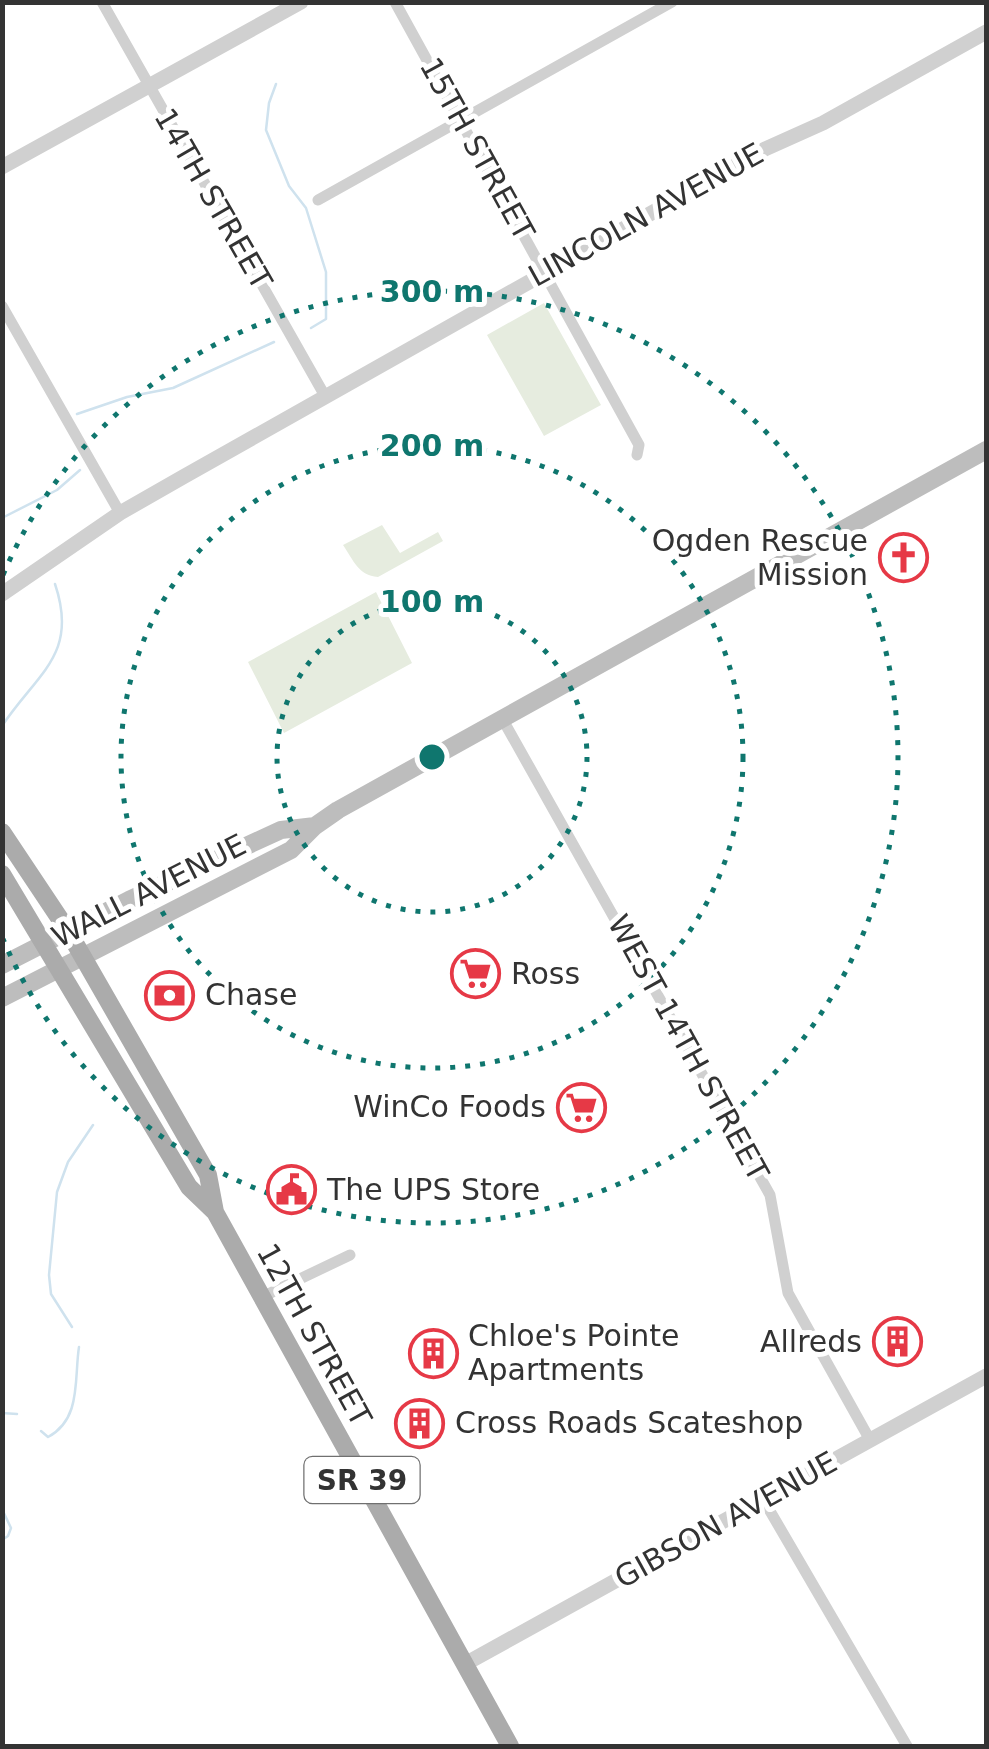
<svg xmlns="http://www.w3.org/2000/svg" width="989" height="1749" font-family="'DejaVu Sans',sans-serif">
  <style>
    .green { fill: #e6ecdf }
    .lines { fill: none; stroke-linecap: round; stroke-linejoin: round }
    .stream { stroke: #cfe2ee; stroke-width: 2.5 }
    .minor { stroke: #d0d0d0; stroke-width: 11 }
    .tertiary { stroke: #d0d0d0; stroke-width: 15 }
    .secondary { stroke: #bdbdbd; stroke-width: 18 }
    .primary { stroke: #ababab; stroke-width: 18 }
    .ring { fill: none; stroke: #0f766e; stroke-width: 5; stroke-dasharray: 5 10 }
    .labels { text-anchor: middle; stroke-width: 10; stroke-linejoin: round; paint-order: stroke }
    .shield { fill: #fff; stroke: #707070; stroke-width: 2.5 }
    .shield-label { font-size: 28px; font-weight: bold; fill: #333 }
    .street-label { font-size: 30px; fill: #333; stroke: #fff }
    .poi-label { font-size: 30px; fill: #333; stroke: #fff; text-anchor: start }
    .centre { fill: #0f766e; stroke: #fff; stroke-width: 5 }
    .ring-label { font-size: 30px; text-anchor: middle; font-weight: bold; fill: #0f766e; stroke: #fff; stroke-width: 10; stroke-linejoin: round; paint-order: stroke }
  </style>
  <rect width="100%" height="100%" fill="#fff"/>
  <!-- green -->
  <path class="green" d="M544,303L601,405L544,436L487,335Z
    M382,525L400,553L438,532L443,541L378,577C358,575 354,561 343,545Z
    M376,592L412,663L284,733L248,662Z"/>
  <g class="lines">
    <!-- stream -->
    <path class="stream" d="M276,84L269,103L266,130L289,186L306,208L326,272V319L311,328
      M77,414L127,397L173,388L274,342
      M2,518L57,490L80,470
      M2,726C37,673 79,655 55,584
      M72,1327L51,1294L49,1275L57,1192L68,1162L93,1125
      M2,1413L17,1414
      M41,1431L48,1437C82,1419 74,1378 79,1347
      M2,1509L11,1528L8,1536L2,1540"/>
    <!-- minor -->
    <path class="minor" d="M102,2L325,396
      M395,2L639,445L637,455
      M318,200L672,2
      M2,306L120,513
      M503,720L770,1195L788,1293L870,1440
      M262,1297L350,1255
      M763,1499L907,1746"/>
    <!-- tertiary -->
    <path class="tertiary" d="M2,167L301,2
      M2,594L120,513L183,477L765,149L823,123L986,32
      M465,1664L986,1376"/>
    <!-- secondary -->
    <path class="secondary" d="M2,965L129,900L281,830L315,826
      M2,998L291,850L315,826L338,810L986,450"/>
    <!-- primary -->
    <path class="primary" d="M2,832L68,931L208,1175L215,1212
      M2,874L189,1187L215,1212L510,1746"/>
  </g>
  <!-- distance rings -->
  <g class="ring">
    <circle cx="432" cy="757" r="155"/>
    <circle cx="432" cy="757" r="311"/>
    <path d="M3 575A466 466 0 1 1 3 939"/>
  </g>
  <!-- icons -->
  <defs>
    <symbol id="church-ring" viewBox="-11 -11 22 22"><circle r="9.5" fill="#fff" stroke="#e63946" stroke-width="1.5"/><path d="M-1.2-6h2.4v3.5h3.3v2.4h-3.3V6h-2.4V-.1h-3.3v-2.4h3.3Z" fill="#e63946"/></symbol>
    <symbol id="supermarket-ring" viewBox="-11 -11 22 22"><circle r="9.5" fill="#fff" stroke="#e63946" stroke-width="1.5"/><path d="M-6-5.5h2.5l.6 2H6L4.5 2H-2.5L-4.4-4H-6ZM-1.5 3.2a1.3 1.3 0 1 0 .1 0ZM3 3.2a1.3 1.3 0 1 0 .1 0Z" fill="#e63946"/></symbol>
    <symbol id="bank-ring" viewBox="-11 -11 22 22"><circle r="9.5" fill="#fff" stroke="#e63946" stroke-width="1.5"/><path d="M-6-4H6V4H-6ZM0-2.3a2.3 2.3 0 1 0 0 4.6a2.3 2.3 0 1 0 0-4.6Z" fill="#e63946"/></symbol>
    <symbol id="civic-ring" viewBox="-11 -11 22 22"><circle r="9.5" fill="#fff" stroke="#e63946" stroke-width="1.5"/><path d="M-.6-6.5H3V-4.5H.6V-3L4-1V1h2V6H-6V1h2V-1L-.6-3ZM-1.2 2.5V6h2.4V2.5Z" fill="#e63946"/></symbol>
    <symbol id="building-ring" viewBox="-11 -11 22 22"><circle r="9.5" fill="#fff" stroke="#e63946" stroke-width="1.5"/><path d="M-4-6H4V6H1V3H-1V6H-4ZM-2.5-4.3h1.7v1.8h-1.7ZM.8-4.3h1.7v1.8H.8ZM-2.5-1h1.7V.8h-1.7ZM.8-1h1.7V.8H.8Z" fill="#e63946"/></symbol>
  </defs>
  <g fill-rule="evenodd">
    <use href="#church-ring" x="876" y="530" width="55" height="55"/>
    <use href="#supermarket-ring" x="448" y="946" width="55" height="55"/>
    <use href="#bank-ring" x="142" y="968" width="55" height="55"/>
    <use href="#supermarket-ring" x="554" y="1080" width="55" height="55"/>
    <use href="#civic-ring" x="264" y="1162" width="55" height="55"/>
    <use href="#building-ring" x="870" y="1314" width="55" height="55"/>
    <use href="#building-ring" x="406" y="1326" width="55" height="55"/>
    <use href="#building-ring" x="392" y="1396" width="55" height="55"/>
  </g>
  <g class="labels">
    <!-- shield labels -->
    <rect class="shield" x="304.5" y="1457" width="115" height="46" rx="8"/>
    <g class="shield-label">
      <text x="362" y="1490">SR 39</text>
    </g>
    <!-- street labels -->
    <g class="street-label">
      <text transform="translate(477 149) rotate(61)" y="10">15TH STREET</text>
      <text transform="translate(213 199) rotate(60)" y="10">14TH STREET</text>
      <text transform="translate(646 215) rotate(-29)" y="10">LINCOLN AVENUE</text>
      <text transform="translate(149 891) rotate(-27)" y="10">WALL AVENUE</text>
      <text transform="translate(688 1048) rotate(61)" y="10">WEST 14TH STREET</text>
      <text transform="translate(314 1335) rotate(61)" y="10">12TH STREET</text>
      <text transform="translate(726 1520) rotate(-29)" y="10">GIBSON AVENUE</text>
    </g>
    <!-- poi labels -->
    <g class="poi-label">
      <text x="868" y="551" text-anchor="end">Ogden Rescue<tspan x="868" dy="34">Mission</tspan></text>
      <text x="511" y="984">Ross</text>
      <text x="205" y="1005">Chase</text>
      <text x="546" y="1117" text-anchor="end">WinCo Foods</text>
      <text x="327" y="1200">The UPS Store</text>
      <text x="468" y="1346">Chloe's Pointe<tspan x="468" dy="34">Apartments</tspan></text>
      <text x="862" y="1352" text-anchor="end">Allreds</text>
      <text x="455" y="1433">Cross Roads Scateshop</text>
    </g>
  </g>
  <circle cx="432" cy="757" r="15" class="centre"/>
  <g class="ring-label">
    <text x="432" y="302">300 m</text>
    <text x="432" y="456">200 m</text>
    <text x="432" y="612">100 m</text>
  </g>
  <!-- border -->
  <rect width="989" height="1749" fill="none" stroke="#333333" stroke-width="10"/>
</svg>
